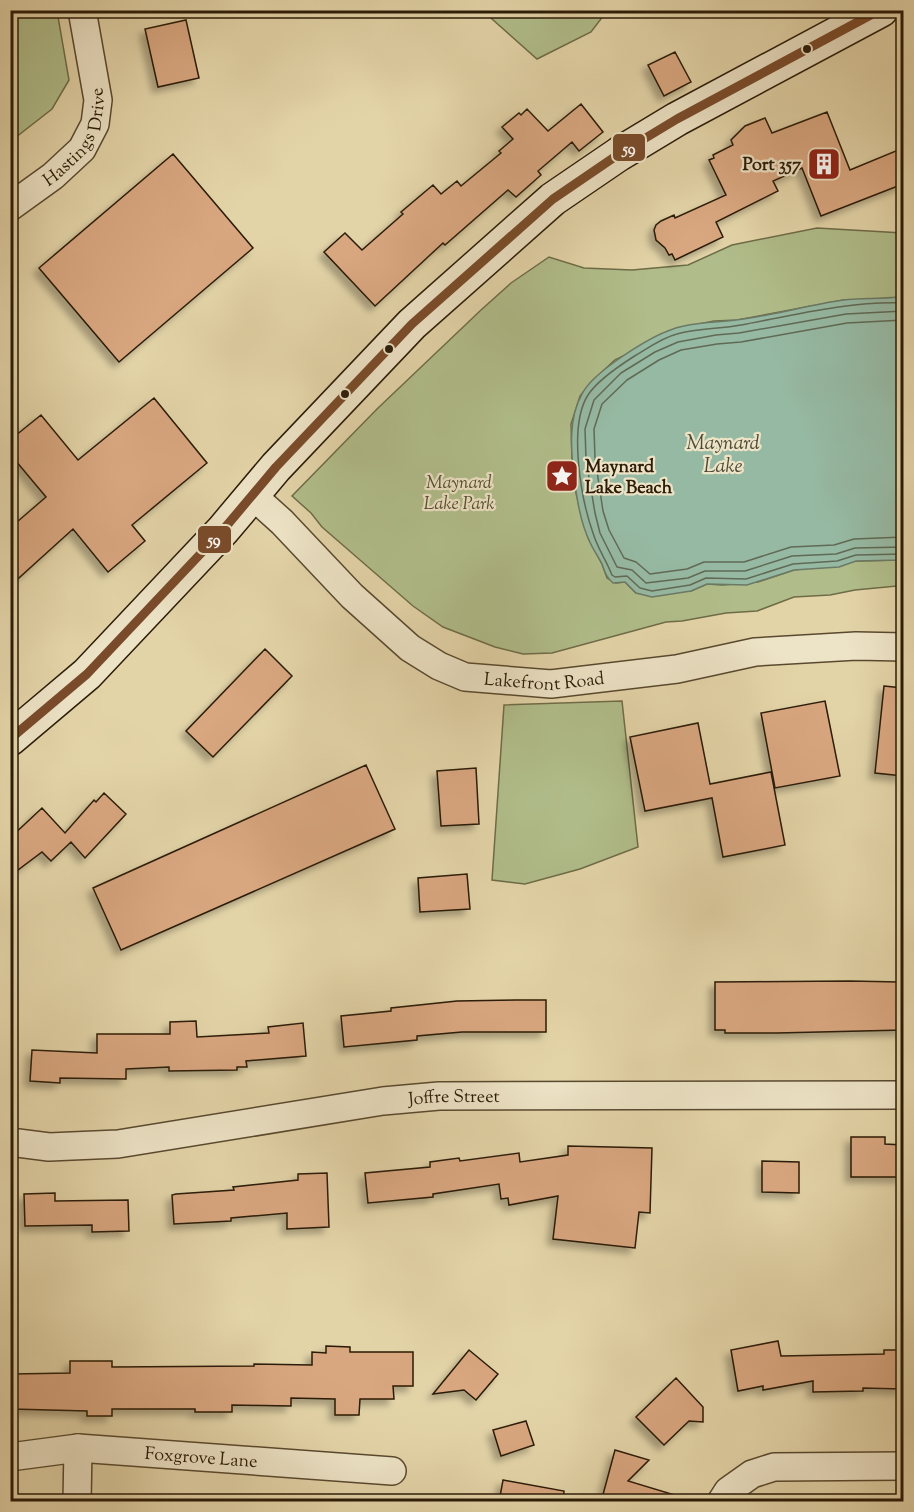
<svg xmlns="http://www.w3.org/2000/svg" width="914" height="1512" font-family="'Sorts Mill Goudy',serif">
  <style>
    .green { fill: #b0bd8a; stroke: #6e6c48; stroke-width: 1.5 }
    .water { fill: #96b9a3; stroke: #6b7a65; stroke-width: 1.5 }
    .lines { fill: none; stroke-linecap: round; stroke-linejoin: round }
    .shore { stroke: #606a55; stroke-width: 1.5 }
    .building { fill: #d8a67f; stroke: #2b1b07; stroke-width: 1.5; filter: url(#shadow) }
    .street-casing { stroke: #59492f; stroke-width: 30 }
    .secondary-casing { stroke: #2b1b07; stroke-width: 36 }
    .street { stroke: #ede3c6; stroke-width: 27 }
    .secondary { stroke: #ede3c6; stroke-width: 33 }
    .bus-1-casing { stroke: #ede3c6; stroke-width: 14 }
    .bus-1 { stroke: #7a4b2a; stroke-width: 9 }
    .bus-dot { fill: #2b1b07; stroke: #ede3c6; stroke-width: 2 }
    .labels { text-anchor: middle; stroke-width: 4.5; stroke-linejoin: round; paint-order: stroke }
    .street-label { font-size: 18px; fill: #2b1b07; stroke: #ede3c6 }
    .poi-label { font-size: 18px; font-weight: bold; fill: #2b1b07; stroke: #ede3c6; text-anchor: end }
    .park-label { font-size: 18px; font-style: italic; fill: #534c2e; stroke: #ede3c6 }
    .water-label { font-size: 20px; font-style: italic; fill: #4b4a36; stroke: #ede3c6 }
    .line-badge { stroke: #ede3c6; stroke-width: 2 }
    .badge-label { font-size: 16px; text-anchor: middle; font-weight: bold; fill: #fff }
  </style>
  <defs>
    <filter id="shadow"><feDropShadow dx="-5.5" dy="5.5" stdDeviation="3" flood-color="#0004"/></filter>
  </defs>
  <rect width="100%" height="100%" fill="#e3d4a8"/>
  <filter id="stains"><feTurbulence type="fractalNoise" baseFrequency=".00333" numOctaves="4"/><feColorMatrix values="0 0 0 0 .2 0 0 0 0 .09 0 0 0 0 .02 0 0 0 .5 -.17"/></filter>
  <radialGradient id="worn" r=".72"><stop offset=".6" stop-color="#630" stop-opacity="0"/><stop offset="1" stop-color="#630" stop-opacity=".3"/></radialGradient>
  <!-- green -->
  <path class="green" d="M11,10L57,11L69,80L52,109L11,141Z
    M483,11H607L591,32L537,59Z
    M817,228L903,233V298L844,300L737,320L714,321L684,327L615,360L591,382L580,396L571,424L572,459L576,493L582,517L588,538L602,564L607,578L616,583L625,582L636,593L691,591L707,584L722,585L758,582L794,570L856,561L898,560H903V589L897,586L855,590L830,595L794,597L757,611L726,613L682,621L666,622L552,653L523,654L495,647L443,627L413,606L322,527L311,513L292,496L377,409L481,310L511,283L549,257L584,268L632,270L688,265L732,245Z
    M622,701L638,847L580,869L525,884L492,880L504,705Z"/>
  <!-- water -->
  <path class="water" d="M898,297L904,298L903,560L856,561L839,567L794,570L747,585L707,584L691,591L652,597L636,593L625,582L613,583C606,577 605,572 602,564C598,556 592,548 589,540C580,521 577,498 574,478C571,450 568,419 582,394C593,372 649,337 673,329C693,322 715,323 736,320C772,316 808,305 843,300C862,298 880,299 898,297Z"/>
  <g class="lines">
    <!-- shore -->
    <path class="shore" d="M904,303C849,301 794,315 741,325C720,329 698,328 677,334C661,338 647,349 633,357C619,366 597,381 588,395C568,426 581,499 593,533C597,547 606,560 612,575L615,577L627,576L640,588L652,591L690,585L706,578L746,579L793,564L837,561L856,555L904,554
      M904,311L846,314L739,333L716,335L678,342L655,352L621,373L594,400L585,429L586,459L595,513L600,533L617,567L632,570L646,583L688,578L705,571H745L792,556L836,554L855,548L904,547
      M904,320L847,323L741,342L717,344L681,350L659,360L627,380L602,404L594,429L595,458L603,511L609,530L624,558L636,562L650,574L687,569L704,562H744L791,547L834,545L854,539L904,537"/>
  </g>
  <!-- building -->
  <path class="building" d="M186,20L199,78L158,87L145,29Z
    M675,52L691,82L664,96L648,65Z
    M581,104L603,132L579,151L572,142L538,171L541,175L516,197L508,190L445,245L443,243L375,306L324,252L345,233L362,250L403,214L401,212L433,185L441,194L457,181L461,186L501,153L499,151L513,139L502,127L519,113L521,115L527,109L548,131Z
    M827,112L850,170L903,148V184L821,216L802,168L773,181L778,191L716,222L723,237L675,260L672,254L669,255L665,248L656,240L654,230L656,225L661,221L674,215L675,218L726,195L709,160L714,158L713,155L733,145L731,140L745,126L765,118L772,133Z
    M173,154L253,248L119,362L39,268Z
    M154,398L207,463L132,525L145,541L108,572L73,529L10,586V528L46,497L10,454V440L41,415L78,460Z
    M265,649L292,676L213,757L186,731Z
    M884,686L903,688V776L875,773Z
    M825,701L840,776L775,788L761,713Z
    M698,723L710,784L771,772L785,845L723,857L712,798L645,811L630,737Z
    M366,765L395,829L121,950L93,888Z
    M476,768L479,824L441,826L437,771Z
    M104,793L126,814L85,858L71,842L51,861L42,852L10,876V838L42,808L65,833L94,800L96,802Z
    M467,874L470,909L420,912L418,878Z
    M850,981L899,982V990H903V1030L777,1033H725V1030H715V982Z
    M515,1000H546V1032H462L417,1036V1040L344,1047L341,1016L391,1011V1008L457,1001Z
    M196,1021L197,1037L269,1033L268,1027L303,1023L306,1056L246,1061L247,1067H237V1070L169,1071V1067L126,1069V1079L60,1078V1083L30,1081L32,1050L97,1053V1034H170V1022Z
    M851,1137H885V1144L903,1145V1177H851Z
    M568,1146L652,1148L650,1213L639,1212L635,1248L553,1239L558,1196L509,1205L508,1198L501,1199L499,1184L433,1194V1197L368,1203L365,1173L430,1167V1162L459,1158L460,1161L519,1153L520,1162L568,1155Z
    M762,1161L799,1162V1193L762,1192Z
    M327,1173L329,1227L287,1229V1213L231,1218V1221L174,1224L172,1195L176,1194L234,1190L233,1187L298,1180V1174Z
    M55,1193V1201L128,1200L129,1231L92,1232V1225L25,1226L24,1194Z
    M778,1341L781,1356L884,1354V1350H903V1389L863,1388V1391L813,1392V1381L763,1390V1386L738,1391L731,1350Z
    M326,1346L350,1347V1352H413V1386H393L394,1399H360L359,1415H335V1399L291,1398V1406L232,1405V1412H195V1409H112V1416H87V1411L12,1409L13,1374L70,1373V1361H112V1367L254,1366V1364L312,1365V1352L326,1353Z
    M469,1350L498,1374L476,1400L464,1390L433,1394Z
    M676,1378L703,1407V1422L689,1421L664,1445L636,1417Z
    M526,1421L534,1445L501,1456L493,1430Z
    M615,1450L649,1460L628,1481L678,1496V1502H601Z
    M503,1480L564,1491L563,1502H499Z"/>
  <g class="lines">
    <defs>
      <g id="street">
        <path id="s1" d="M10,207L53,176L82,149L95,124L98,100L82,10"/>
        <path id="s2" d="M252,495L282,522L352,596L410,648L439,666L465,677L551,684L677,669L755,652L856,646L904,647"/>
        <path id="s3" d="M10,1142L49,1147L118,1144L383,1101L439,1096L904,1095"/>
        <path id="s4" d="M10,1457L78,1448L392,1471"/>
        <path d="M77,1502L78,1448"/>
        <path d="M721,1502L728,1491L752,1474L774,1467L904,1466"/>
      </g>
      <path id="secondary" d="M10,739L87,674L223,530L276,467L412,324L553,199L619,154L677,119L881,10"/>
    </defs>
    <!-- street casing -->
    <use href="#street" class="street-casing"/>
    <!-- secondary casing -->
    <use href="#secondary" class="secondary-casing"/>
    <!-- street -->
    <use href="#street" class="street"/>
    <!-- secondary -->
    <use href="#secondary" class="secondary"/>
    <defs>
      <path id="bus-1" d="M10,739L87,674L223,530L276,467L412,324L553,199L619,154L677,119L880,10"/>
    </defs>
    <!-- bus-1 casing -->
    <use href="#bus-1" class="bus-1-casing"/>
    <!-- bus-1 -->
    <use href="#bus-1" class="bus-1"/>
  </g>
  <!-- icons -->
  <defs>
    <symbol id="building-square" viewBox="-11 -11 22 22"><rect x="-9" y="-9" width="18" height="18" rx="4" fill="#8f2418" stroke="#ede3c6"/><path d="M-4-6H4V6H1V3H-1V6H-4ZM-2.5-4.3h1.7v1.8h-1.7ZM.8-4.3h1.7v1.8H.8ZM-2.5-1h1.7V.8h-1.7ZM.8-1h1.7V.8H.8Z" fill="#fff"/></symbol>
    <symbol id="sight-square" viewBox="-11 -11 22 22"><rect x="-9" y="-9" width="18" height="18" rx="4" fill="#8f2418" stroke="#ede3c6"/><path d="M0-6L1.8-2.2L6-1.7L2.9 1.2L3.7 5.4L0 3.3L-3.7 5.4L-2.9 1.2L-6-1.7L-1.8-2.2Z" fill="#fff"/></symbol>
  </defs>
  <g fill-rule="evenodd">
    <use href="#building-square" x="805" y="145" width="38" height="38"/>
    <use href="#sight-square" x="543" y="457" width="38" height="38"/>
  </g>
  <!-- markers -->
  <g class="bus-dot">
    <circle cx="807" cy="49" r="5"/>
    <circle cx="389" cy="349" r="5"/>
    <circle cx="345" cy="394" r="5"/>
  </g>
  <g class="labels">
    <!-- street labels -->
    <g class="street-label">
      <text dy="6" stroke="none"><textPath href="#s1" startOffset="100">Hastings Drive</textPath></text>
      <text dy="6" stroke="none"><textPath href="#s2" startOffset="362">Lakefront Road</textPath></text>
      <text dy="6" stroke="none"><textPath href="#s3" startOffset="448">Joffre Street</textPath></text>
      <text dy="6" stroke="none"><textPath href="#s4" startOffset="192">Foxgrove Lane</textPath></text>
    </g>
    <!-- poi labels -->
    <g class="poi-label">
      <text x="801" y="170">Port 357</text>
      <text x="585" y="472" text-anchor="start">Maynard<tspan x="585" dy="21">Lake Beach</tspan></text>
    </g>
    <!-- park labels -->
    <g class="park-label">
      <text x="459" y="488">Maynard<tspan x="459" dy="21">Lake Park</tspan></text>
    </g>
    <!-- water labels -->
    <g class="water-label">
      <text x="723" y="449">Maynard<tspan x="723" dy="23">Lake</tspan></text>
    </g>
  </g>
  <g class="line-badge">
    <rect x="612" y="133" width="34" height="29" rx="6" fill="#7a4b2a"/>
    <rect x="197" y="525" width="35" height="29" rx="6" fill="#7a4b2a"/>
  </g>
  <g class="badge-label">
    <text x="629" y="154">59</text>
    <text x="214" y="545">59</text>
  </g>
  <!-- margin -->
  <rect width="914" height="1512" fill="none" stroke="#e3d4a8" stroke-width="36"/>
  <rect x="12" y="12" width="890" height="1488" fill="none" stroke="#2b1b07" stroke-width="3"/>
  <rect x="18" y="18" width="878" height="1476" fill="none" stroke="#2b1b07" stroke-width="1.5"/>
  <rect width="100%" height="100%" filter="url(#stains)"/>
  <rect width="100%" height="100%" fill="url(#worn)"/>
</svg>
